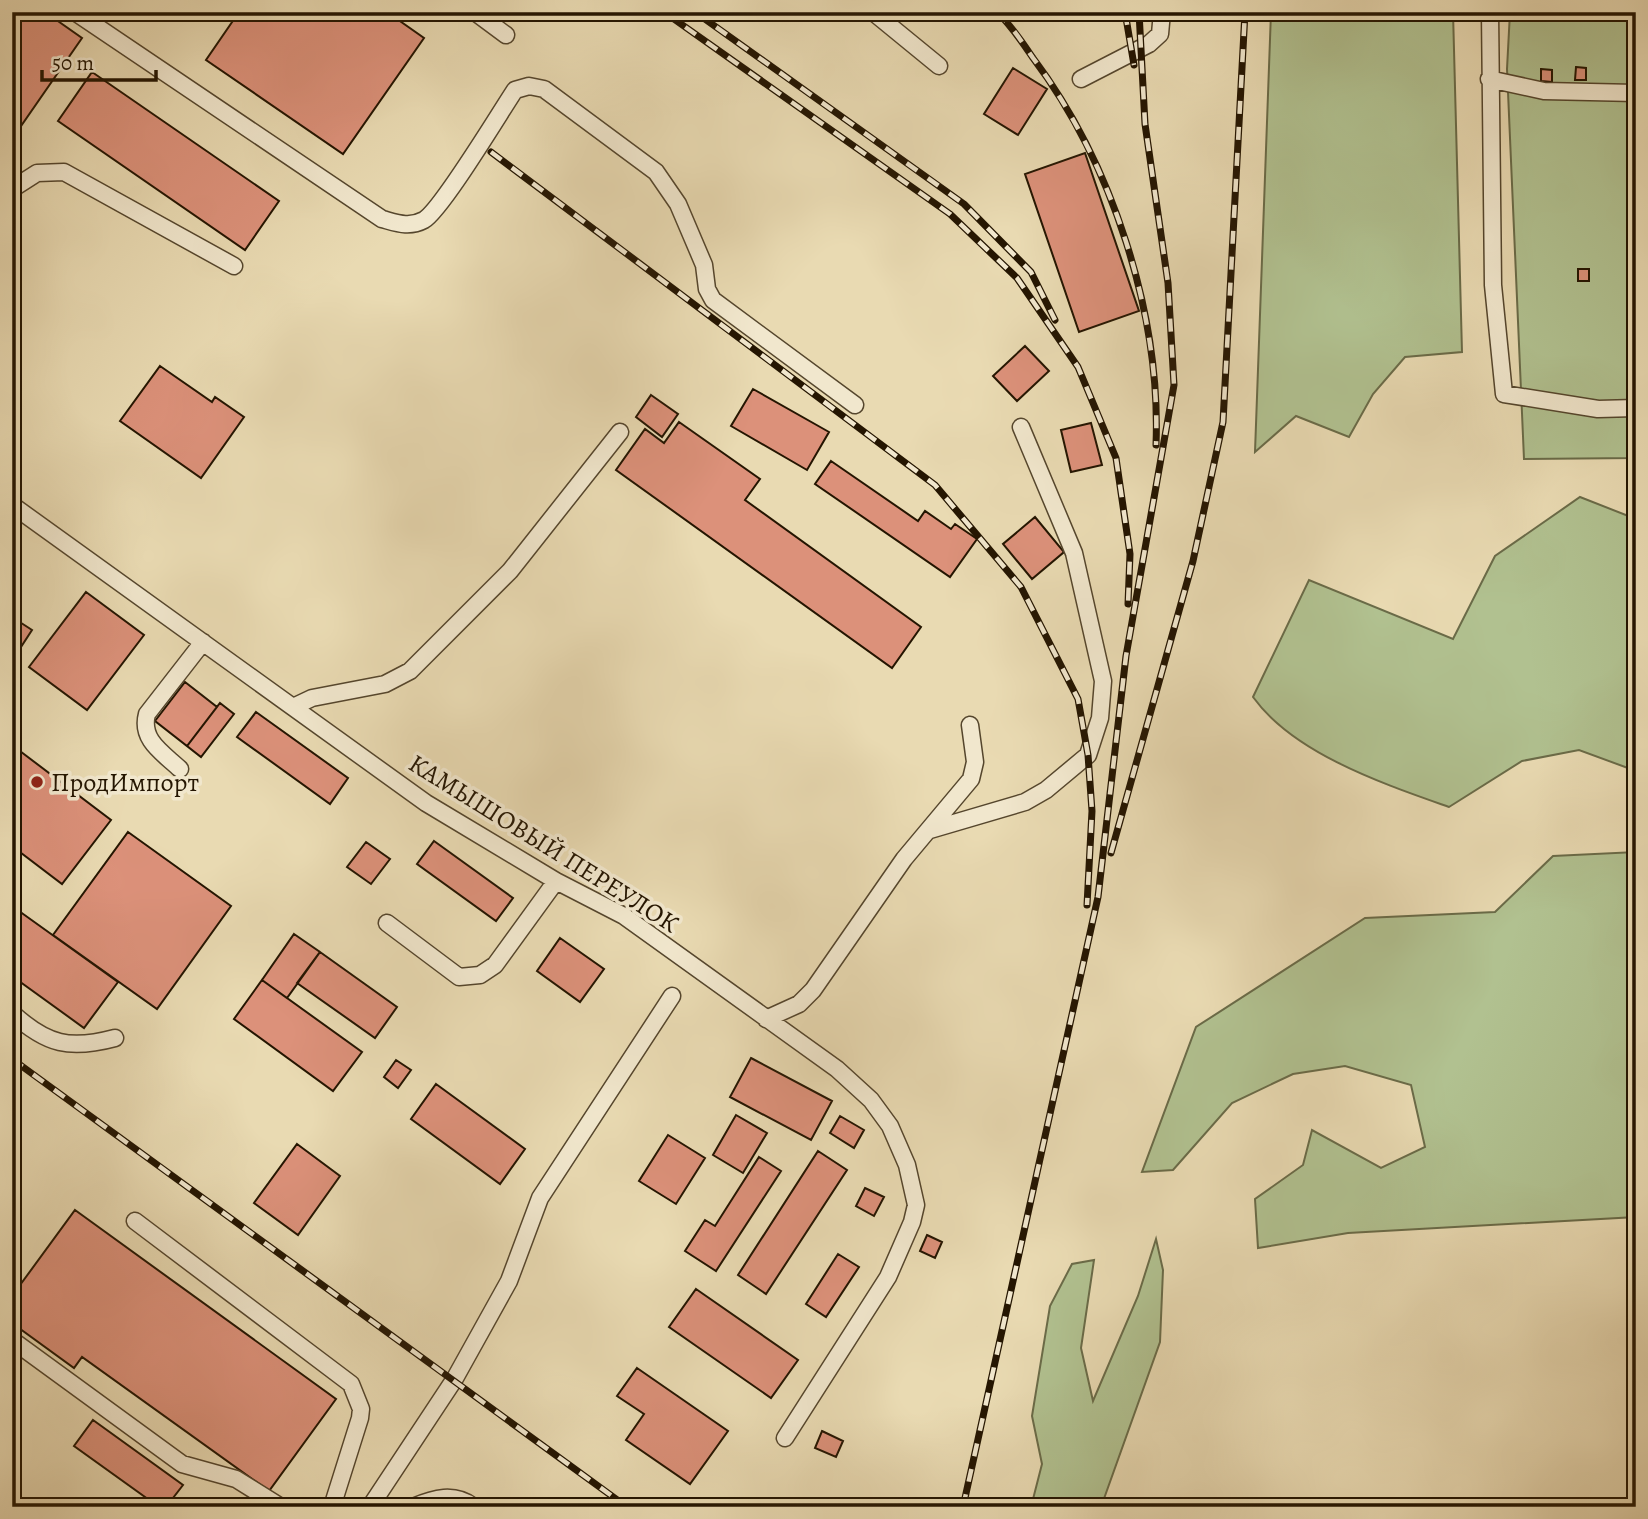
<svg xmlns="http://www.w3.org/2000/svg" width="1648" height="1519" font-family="Alegreya,serif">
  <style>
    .green { fill: #b1c190; stroke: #6a6b48; stroke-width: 2 }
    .building { fill: #dc917a; stroke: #241501; stroke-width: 2 }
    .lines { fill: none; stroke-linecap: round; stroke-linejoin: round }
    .minor-casing { stroke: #55462d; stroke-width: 19 }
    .minor { stroke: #f1e7cd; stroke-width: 16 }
    .rail-casing { stroke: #241501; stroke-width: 7 }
    .rail { stroke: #f1e7cd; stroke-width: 4.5; stroke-dasharray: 13; stroke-linecap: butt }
    .poi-dot { fill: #8f2418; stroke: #f1e7cd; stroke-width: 2.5 }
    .labels { text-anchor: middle; stroke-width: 7; stroke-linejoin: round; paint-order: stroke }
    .poi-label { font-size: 26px; fill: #241501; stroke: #f1e7cd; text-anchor: start }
    .street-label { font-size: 26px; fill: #241501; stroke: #f1e7cd }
  </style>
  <rect width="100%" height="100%" fill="#e9dab2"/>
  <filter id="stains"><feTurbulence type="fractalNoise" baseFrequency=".00286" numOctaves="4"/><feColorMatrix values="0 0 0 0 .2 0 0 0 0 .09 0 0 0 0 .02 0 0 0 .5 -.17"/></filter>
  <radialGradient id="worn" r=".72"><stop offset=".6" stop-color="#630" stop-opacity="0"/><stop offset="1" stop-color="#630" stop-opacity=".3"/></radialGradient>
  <!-- green -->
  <path class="green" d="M1271,12H1453L1462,352L1405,357L1373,394L1349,437L1296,416L1255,452Z
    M1510,12H1636V458L1524,459L1507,69Z
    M1580,497L1636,519V771L1579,750L1522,761L1449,807C1384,784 1294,754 1253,697L1309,580L1453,639L1495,556Z
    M1636,852V1217L1348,1233L1258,1248L1255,1199L1303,1165L1312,1130L1381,1168L1425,1147L1411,1085L1345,1066L1293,1074L1232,1103L1173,1170L1142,1172L1196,1027L1365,918L1495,912L1553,856Z
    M1156,1239L1163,1270L1160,1342L1101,1507H1031L1042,1464L1032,1416L1050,1306L1072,1264L1094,1260L1081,1348L1093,1401L1138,1296Z"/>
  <!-- building -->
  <path class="building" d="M12,12H45L82,38L12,139Z
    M239,12H387L424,38L343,154L206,60Z
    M1576,67L1586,68V80H1575Z
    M1013,68L1047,89L1018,135L984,114Z
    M1541,69L1552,70V82L1541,81Z
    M92,72L279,201L245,250L58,121Z
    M1085,153L1139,311L1079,332L1025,174Z
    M1578,269H1589V281H1578Z
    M1025,346L1049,371L1017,401L993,376Z
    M160,366L212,402L215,397L244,417L201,478L120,421Z
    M753,389L829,432L807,470L731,426Z
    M651,395L678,414L662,437L636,417Z
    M679,422L760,479L745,500L921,627L892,668L616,470L645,429L664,443Z
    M1091,423L1102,465L1071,472L1061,430Z
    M831,461L918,521L925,511L951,529L955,524L977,539L950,577L815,484Z
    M1035,517L1064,552L1032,579L1003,544Z
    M86,592L144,635L87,710L29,667Z
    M12,617L32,630L19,650L12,645Z
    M185,682L217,707L187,746L155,721Z
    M220,703L234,714L201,757L187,746Z
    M256,712L348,778L330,804L237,737Z
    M12,745L111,820L62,884L12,846Z
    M128,832L231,906L157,1009L53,935Z
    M434,841L513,898L496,921L417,864Z
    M366,842L390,859L371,884L347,867Z
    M12,906L118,982L84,1028L12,976Z
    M294,934L320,952L287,998L262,980Z
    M560,938L604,969L580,1002L537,971Z
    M320,952L397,1007L375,1038L297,983Z
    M262,980L362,1052L333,1091L234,1019Z
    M751,1058L832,1101L811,1140L730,1097Z
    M396,1060L411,1070L398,1088L384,1077Z
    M436,1084L525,1149L500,1184L411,1119Z
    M736,1115L767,1133L743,1173L713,1155Z
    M840,1116L864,1130L854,1148L830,1133Z
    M668,1135L705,1158L676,1204L639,1181Z
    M297,1144L340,1176L298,1235L254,1203Z
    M818,1151L847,1170L766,1294L738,1275Z
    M759,1157L781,1171L716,1271L685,1251L705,1220L715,1226Z
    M865,1188L884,1197L874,1216L856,1206Z
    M75,1210L336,1399L269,1491L82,1357L74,1368L12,1323V1296Z
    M927,1235L942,1242L935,1258L920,1251Z
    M838,1254L859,1267L826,1317L806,1304Z
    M696,1289L798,1360L771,1398L669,1327Z
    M637,1368L728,1431L690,1484L626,1440L644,1414L617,1396Z
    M93,1420L183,1485L166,1507H159L74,1446Z
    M822,1431L843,1441L836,1457L815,1448Z"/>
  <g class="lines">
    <defs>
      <path id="minor" d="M75,12L382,219C397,223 409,228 424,220C442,209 499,114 515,90L529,86L544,89L656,172L678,204L704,265L707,289L713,300L855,405
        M475,12L506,35
        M873,12L939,66
        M1490,12L1493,285L1504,394L1598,409L1636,408
        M1081,79L1149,44L1160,34L1162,12
        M1489,79L1544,91L1636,93
        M12,189L37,173L64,172L234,266
        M12,505L426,803L556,881L624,916L837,1069L871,1100L890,1126L907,1165L916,1205L912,1222L888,1277L785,1438
        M293,707L312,698L385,684L410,671L510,571L620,432
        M180,769C163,753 140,740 147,714L203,642
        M930,830L1025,802L1046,790L1088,755L1100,718L1103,681L1074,553L1021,427
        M387,923L459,977L480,975L495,965L556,881
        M12,1013C47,1045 70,1050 115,1038
        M766,1019L799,1004L813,990L904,859L971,779L975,762L970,725
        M135,1221L351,1384L361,1409L360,1418L332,1507
        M12,1340L182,1464L236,1479L281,1507
        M370,1507L454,1380L509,1281L540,1198L672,996
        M413,1507C434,1498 454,1492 474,1507"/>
    </defs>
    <!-- minor casing -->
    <use href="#minor" class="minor-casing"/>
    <!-- minor -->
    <use href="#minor" class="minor"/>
    <defs>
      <path id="rail" d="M664,12L950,214L1017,278L1078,367L1116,458L1130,554L1128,604
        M695,12L964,204L1031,272L1055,320
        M997,12C1011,25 1022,42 1033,58C1112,163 1161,314 1156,445
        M1125,12L1134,65
        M491,152L935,485L1021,587L1078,699L1088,755L1092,811L1087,905
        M1111,853L1193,561L1223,422L1245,12
        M12,1059L627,1507
        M963,1507L1098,897L1126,656L1174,385L1168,283L1145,124L1139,12"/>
    </defs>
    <!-- rail casing -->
    <use href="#rail" class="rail-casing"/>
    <!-- rail -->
    <use href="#rail" class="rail"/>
  </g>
  <!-- markers -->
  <circle class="poi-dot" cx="37" cy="782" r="7"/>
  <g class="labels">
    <!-- poi labels -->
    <g class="poi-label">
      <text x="51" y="791">ПродИмпорт</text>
    </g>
    <!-- street labels -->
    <g class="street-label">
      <text transform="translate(544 843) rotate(32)" y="9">КАМЫШОВЫЙ ПЕРЕУЛОК</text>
    </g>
  </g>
  <!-- margin -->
  <rect width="1648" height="1519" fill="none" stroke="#e9dab2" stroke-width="42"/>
  <rect x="14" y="14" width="1620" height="1491" fill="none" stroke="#241501" stroke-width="3.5"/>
  <rect x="21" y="21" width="1606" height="1477" fill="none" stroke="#241501" stroke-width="2"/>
  <!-- scale -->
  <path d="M42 70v10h114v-10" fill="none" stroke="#241501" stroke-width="3.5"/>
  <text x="52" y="70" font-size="21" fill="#241501" stroke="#f1e7cd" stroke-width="5" paint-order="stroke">50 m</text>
  <rect width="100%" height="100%" filter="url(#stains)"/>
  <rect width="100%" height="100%" fill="url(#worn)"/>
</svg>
